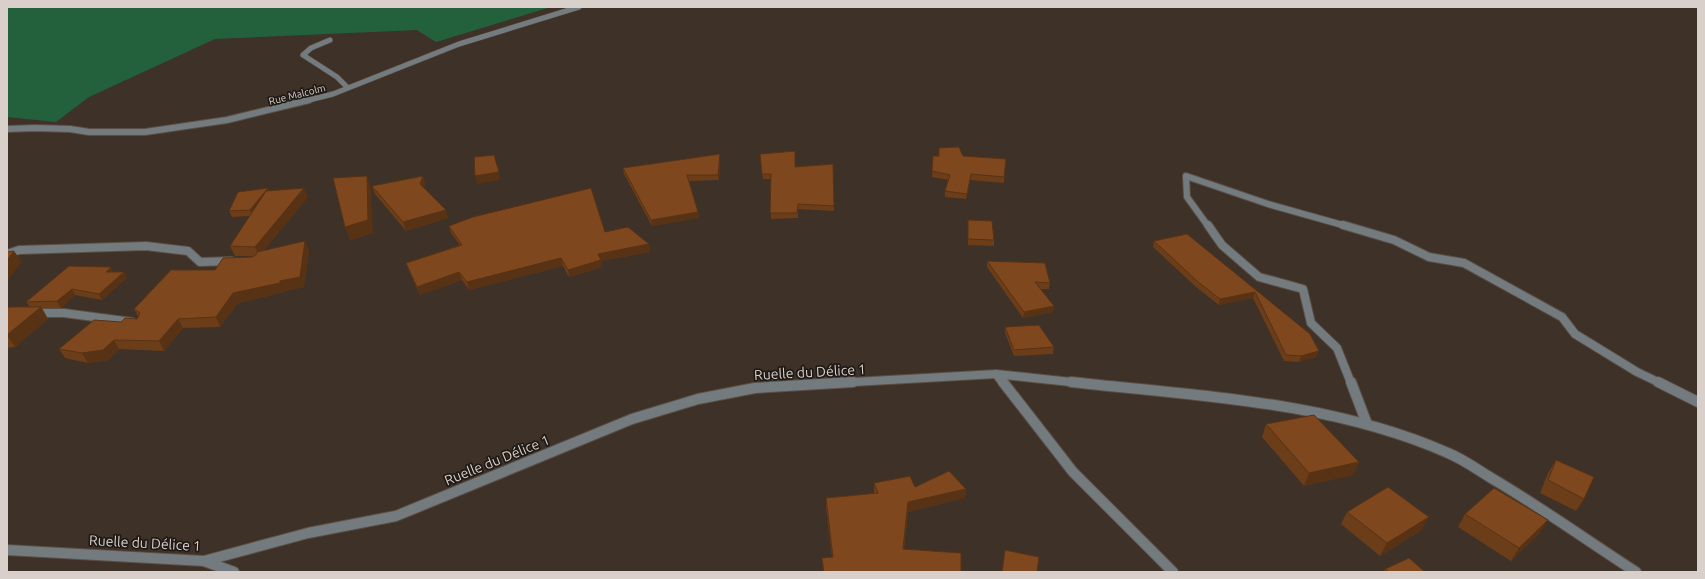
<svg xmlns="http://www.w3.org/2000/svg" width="1705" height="579" font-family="Ubuntu,sans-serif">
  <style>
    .green { fill: #23613d }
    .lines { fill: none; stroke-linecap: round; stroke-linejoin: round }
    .lane-far2-casing { stroke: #5a4e45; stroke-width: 8 }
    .lane-far1-casing { stroke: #5a4e45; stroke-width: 10 }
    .lane-casing { stroke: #5a4e45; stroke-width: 12 }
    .street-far3-casing { stroke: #5a4e45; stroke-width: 6 }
    .street-far2-casing { stroke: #5a4e45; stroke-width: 8 }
    .street-far1-casing { stroke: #5a4e45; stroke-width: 10 }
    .street-casing { stroke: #5a4e45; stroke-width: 12 }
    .lane-far2 { stroke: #737b7f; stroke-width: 6 }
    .lane-far1 { stroke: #737b7f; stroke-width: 8 }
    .lane { stroke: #737b7f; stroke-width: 10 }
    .street-far3 { stroke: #737b7f; stroke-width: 5 }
    .street-far2 { stroke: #737b7f; stroke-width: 6 }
    .street-far1 { stroke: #737b7f; stroke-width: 8 }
    .street { stroke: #737b7f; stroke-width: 10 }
    .wall { fill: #6c3d19 }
    .shaded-wall { fill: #583214 }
    .building { fill: #7e471d; stroke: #583214 }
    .labels { text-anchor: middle; stroke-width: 3.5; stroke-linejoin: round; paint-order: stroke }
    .far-street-label { font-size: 10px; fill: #d9d0cb; stroke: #201a16 }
    .near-street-label { font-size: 14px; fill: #d9d0cb; stroke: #201a16 }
  </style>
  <rect width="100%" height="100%" fill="#3e3128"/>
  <!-- green -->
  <path class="green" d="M7,7H551L436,42L417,30L215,39L89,97L56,122L7,117Z"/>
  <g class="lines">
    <defs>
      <path id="lane-far2" d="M1208,226L1187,197L1186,176L1268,204L1346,226"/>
      <path id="lane-far1" d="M1208,225L1222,245L1259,277L1303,289L1311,323L1337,348L1351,383
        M1343,225L1394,240L1429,257L1464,263L1562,317L1575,334L1637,372L1660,383
        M34,313H64L132,322"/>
      <path id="lane" d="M1351,382L1367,424
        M1658,382L1698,402"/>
      <path id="street-far3" d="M330,40L311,48L303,55L337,77L348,88
        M305,101L333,94L459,44L579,7"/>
      <path id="street-far2" d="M7,129L35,128L70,129L89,132H145L227,120L309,100"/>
      <path id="street-far1" d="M7,254L19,250L146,246L188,251L200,262L231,261
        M996,374L1003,383
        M836,383L996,374L1080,383"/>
      <path id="street" d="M1003,382L1073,472L1173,572
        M1071,382C1197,396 1330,401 1448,453C1463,459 1478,470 1493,479C1542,508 1588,541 1636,572
        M7,550L204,561L308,533L396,516L632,419L698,399L755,388L853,382
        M204,561L234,572"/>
    </defs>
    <!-- lane-far2 casing -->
    <use href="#lane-far2" class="lane-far2-casing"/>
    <!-- lane-far1 casing -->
    <use href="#lane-far1" class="lane-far1-casing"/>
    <!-- lane casing -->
    <use href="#lane" class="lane-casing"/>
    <!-- street-far3 casing -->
    <use href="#street-far3" class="street-far3-casing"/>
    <!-- street-far2 casing -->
    <use href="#street-far2" class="street-far2-casing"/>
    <!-- street-far1 casing -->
    <use href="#street-far1" class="street-far1-casing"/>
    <!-- street casing -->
    <use href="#street" class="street-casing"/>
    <!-- lane-far2 -->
    <use href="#lane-far2" class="lane-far2"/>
    <!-- lane-far1 -->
    <use href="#lane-far1" class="lane-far1"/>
    <!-- lane -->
    <use href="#lane" class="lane"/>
    <!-- street-far3 -->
    <use href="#street-far3" class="street-far3"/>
    <!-- street-far2 -->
    <use href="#street-far2" class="street-far2"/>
    <!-- street-far1 -->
    <use href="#street-far1" class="street-far1"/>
    <!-- street -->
    <use href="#street" class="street"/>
  </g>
  <!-- wall -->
  <path class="wall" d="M720,154V160L719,180L689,181L698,212L699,218L652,226L624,174L623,168Z
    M760,154L795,167L833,164L834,211L798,209V218L771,219V179H763Z
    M933,156H963L1006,159L1004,183L970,180L966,199L945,197V191L948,180L932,177Z
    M423,176L425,184L424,188L448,218L406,231L375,194L372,186Z
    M268,188L269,191L308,197L264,250H309L304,287L284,291V292L238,303L220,327L183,328L164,351L119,349L109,360L88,363L65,358L59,349L121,322L137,319L138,316L134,309L215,270L254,256H235L230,246L250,216L232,217L229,211Z
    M968,220L994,240V246L968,245Z
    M449,226L605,232L649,244L650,252L601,261L602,267L569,277L563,266L469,290L462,280L420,295L409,271L406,263L460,245L451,233Z
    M1187,234L1310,334L1316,357L1299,362L1284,361L1253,298L1219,305L1196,287L1153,247L1154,241Z
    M987,261L1050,283L1049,289H1040L1054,306L1053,312L1023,318L987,267Z
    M114,272H124L127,278L102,300L75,295L61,308H42L48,319L15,347L7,348V309L30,307L26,302Z
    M1005,327L1054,347L1053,354L1014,356L1005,333Z
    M1266,424L1359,462L1353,475L1304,486L1262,437Z
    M1556,460L1584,499L1576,511L1540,493L1548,473Z
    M874,483L915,487L966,489L965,498L908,512L904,549L961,572H823L822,558L832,557L826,507V498L874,493Z
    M1347,512L1422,530L1380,556L1341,524Z
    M1465,514L1540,533L1511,561L1458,527Z
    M1385,569L1425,572H1383Z"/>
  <!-- shaded-wall -->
  <path class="shaded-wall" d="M720,154V160L719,180L718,175Z
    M499,172L500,180L477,184L475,176Z
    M367,176L371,188L373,233L350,241L345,227Z
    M423,176L425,184L423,192L420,184Z
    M268,188L270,194L253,216L250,210Z
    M304,188L308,197L259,256L255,247Z
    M446,210L448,218L406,231L403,222Z
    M698,212L699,218L652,226L651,220Z
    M305,241L309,250L304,287L284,291V292L238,303L220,327L216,317L233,293Z
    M649,244L650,252L601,261L602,267L569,277L568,270L598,254Z
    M14,251L22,262L7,281V260Z
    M561,258L563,266L469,290L467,282Z
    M111,267L114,273L106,272Z
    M124,272L127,278L102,300L99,294Z
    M459,272L462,280L420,295L417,287Z
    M72,289L75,295L61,308L57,301Z
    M1255,292L1253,298L1219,305L1220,299Z
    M1054,306L1053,312L1023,318L1024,312Z
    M41,307L48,319L15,347L7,335Z
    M178,319L183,328L164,351L159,341Z
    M114,340L119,349L109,360L88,363L82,353Z
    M1319,351L1316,357L1299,362L1301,356Z
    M1359,462L1353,475L1304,486L1309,473Z
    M966,489L965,498L908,512L903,558L908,502Z
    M1429,517L1422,530L1380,556L1387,543Z
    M1548,520L1540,533L1511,561L1519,548Z"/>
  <!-- building -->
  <path class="building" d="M959,147L963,156L1006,159L1004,177L971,174L967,194L945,191L950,175L932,171L933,156H939V148Z
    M795,151V167L833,164L834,206L798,204L797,213H770L771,174H762L760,154Z
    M720,154L718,175H687L698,212L651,220L623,168Z
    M494,155L499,172L475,176L474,157Z
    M367,176L368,220L345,227L333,178Z
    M423,176L420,184L446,210L403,222L372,186Z
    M268,188L250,210L229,211L238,192Z
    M304,188L255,247L230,246L266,191Z
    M591,188L605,232L628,227L649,244L598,254L601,260L568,270L561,258L467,282L459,272L417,287L406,263L462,245L449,226L473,217Z
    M968,220L992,221L994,240L968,239Z
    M1187,234L1310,334L1319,351L1301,356L1286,355L1255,292L1220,299L1197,281L1154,241Z
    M305,241L300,277L280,281V283L233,293L216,317L178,319L159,341L114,340L103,350L82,353L59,349L94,320L121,322L125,318L137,319L140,313L134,309L171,270H215L223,258L252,257L256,255L257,252Z
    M14,251L7,260V252Z
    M987,261L1045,263L1050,283L1035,282L1054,306L1024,312Z
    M69,266L111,267L106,272H124L99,294L72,289L57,301L26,302Z
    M9,307H41L7,335V309Z
    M1039,325L1054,347L1014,350L1005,327Z
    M1314,415L1359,462L1309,473L1266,424Z
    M1556,460L1594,477L1584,499L1548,480Z
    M949,471L966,489L908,502L903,549L961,553V572H824L822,558L833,557L826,498L878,493L874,483L910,476L915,487Z
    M1388,487L1429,517L1387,543L1347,512Z
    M1494,488L1548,520L1519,548L1465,514Z
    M1005,550L1039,557L1037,572H1002Z
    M1409,558L1425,572H1389L1385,569Z"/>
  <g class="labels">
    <!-- far-street labels -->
    <g class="far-street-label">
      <text transform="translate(297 94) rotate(-14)" y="4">Rue Malcolm</text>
    </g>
    <!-- near-street labels -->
    <g class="near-street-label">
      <text transform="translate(810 372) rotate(-3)" y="5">Ruelle du Délice 1</text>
      <text transform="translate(497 460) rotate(-22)" y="5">Ruelle du Délice 1</text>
      <text transform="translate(145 543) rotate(3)" y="5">Ruelle du Délice 1</text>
    </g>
  </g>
  <!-- border -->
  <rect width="1705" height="579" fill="none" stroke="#d9d0cb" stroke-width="16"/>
</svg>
